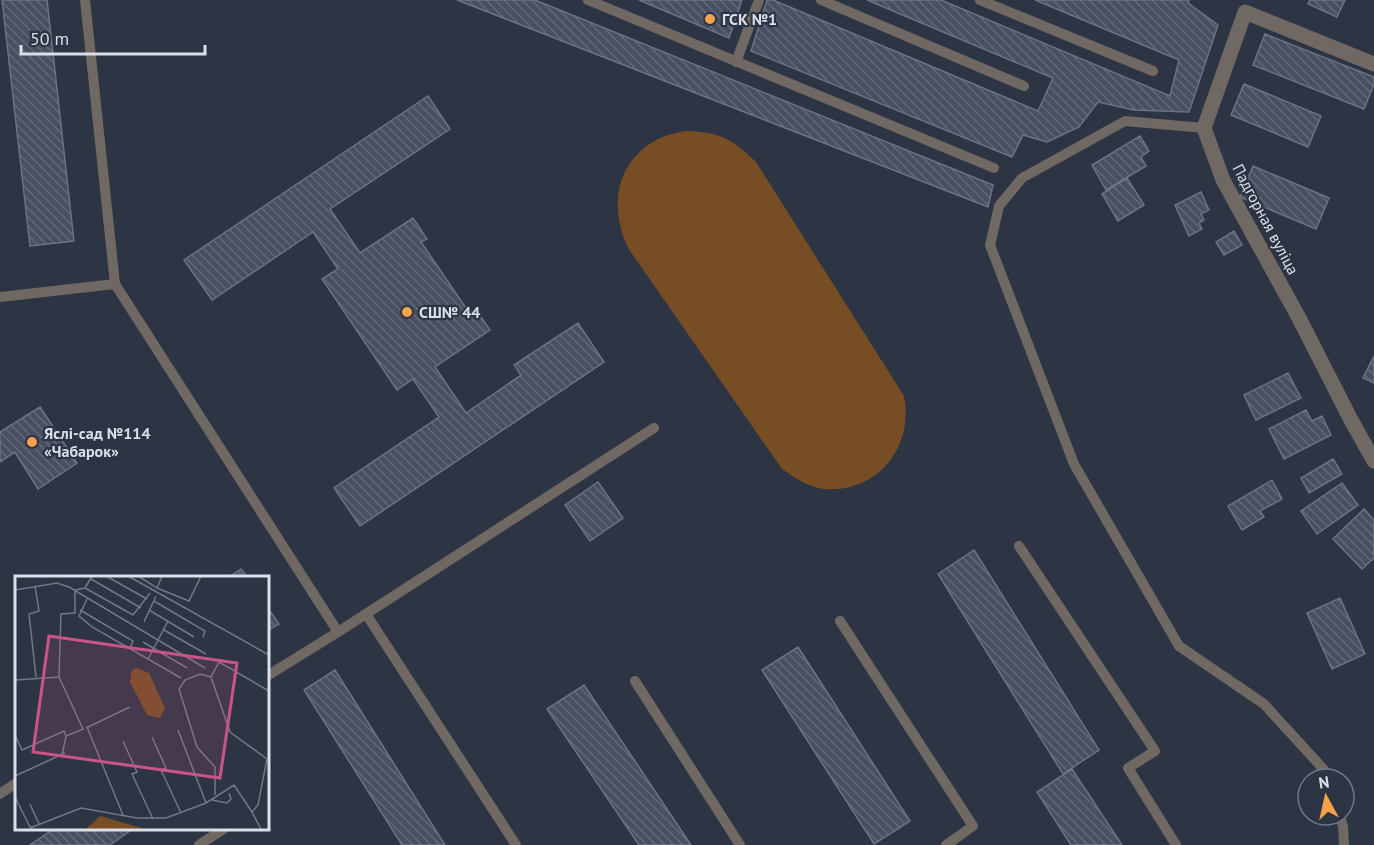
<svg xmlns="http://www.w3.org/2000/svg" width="1374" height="845" font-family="'PT Sans',sans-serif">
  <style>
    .green { fill: #774d24 }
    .building { fill: url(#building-back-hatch); stroke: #6b7385; stroke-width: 1.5 }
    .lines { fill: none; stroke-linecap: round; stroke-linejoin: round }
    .lane { stroke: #706963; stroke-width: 10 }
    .street { stroke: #706963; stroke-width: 15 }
    .poi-dot { fill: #f7a149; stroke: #2d3444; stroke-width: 2 }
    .labels { text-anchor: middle; stroke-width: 4.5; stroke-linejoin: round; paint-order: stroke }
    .poi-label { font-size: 16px; font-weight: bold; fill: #dadfea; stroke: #2d3444; text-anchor: start }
    .street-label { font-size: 16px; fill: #dadfea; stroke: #2d3444 }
    .inset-road { fill: none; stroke: #727886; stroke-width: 1.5 }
    .view { fill: #c95486; fill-opacity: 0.15; stroke: #c95486; stroke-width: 3 }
    .inset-edge { fill: none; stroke: #dadfea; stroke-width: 3 }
  </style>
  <defs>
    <pattern id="building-back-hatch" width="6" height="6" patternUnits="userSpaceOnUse" patternTransform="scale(1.5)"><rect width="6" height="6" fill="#474f60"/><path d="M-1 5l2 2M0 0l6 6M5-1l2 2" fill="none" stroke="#616877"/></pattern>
  </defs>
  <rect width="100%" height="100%" fill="#2d3444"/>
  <!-- green -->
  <path class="green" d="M685,131C720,132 731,138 756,162L904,396C914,447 878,493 824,489C808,487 795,478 782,469L628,248C609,207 615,162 658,139C666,135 676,133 685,131Z"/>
  <!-- building -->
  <path class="building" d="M2,0H47L74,241L30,246Z
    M457,0H535L993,185L988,207Z
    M639,0H742L729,38Z
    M767,0H773L1038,111L1053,78L867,0H941L1170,96L1179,60L1035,0H1189L1188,3L1218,25L1189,112L1134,110L1098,102L1079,127L1047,142L1023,135L1012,157L751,51Z
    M1310,0H1345L1337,17L1308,4Z
    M1265,34L1374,77V84L1364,109L1253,65Z
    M1244,84L1321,116L1308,147L1231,115Z
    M428,96L450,129L330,209L360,253L413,218L427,239L421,242L470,314L476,310L490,330L435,367L466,413L521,375L514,365L578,323L604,362L360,526L334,488L439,417L413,379L397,390L322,279L338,269L313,232L212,300L184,260Z
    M1140,136L1149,151L1141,157L1146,166L1106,190L1092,165Z
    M1253,166L1329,198L1316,229L1240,197Z
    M1127,178L1144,205L1118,221L1102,194Z
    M1201,192L1209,210L1201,214L1204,220L1199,223L1202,229L1189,236L1175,205Z
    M1234,231L1242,245L1224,255L1216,242Z
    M1374,356V383L1363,378Z
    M1288,373L1301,398L1256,420L1244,395Z
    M40,407L77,463L38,489L15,452L0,462V432Z
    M1306,410L1312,421L1322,416L1331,435L1284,459L1269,429Z
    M1333,459L1342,474L1309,493L1301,478Z
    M1272,480L1282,499L1260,511L1264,517L1242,530L1228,506Z
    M598,482L623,518L590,541L565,505Z
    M1342,483L1358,505L1317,534L1301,511Z
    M1364,509L1374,520V558L1362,569L1333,539Z
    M974,550L1099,750L1063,774L938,574Z
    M241,569L248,578H228Z
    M1340,598L1365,654L1332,669L1307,613Z
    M267,607L279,624L267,631Z
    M798,647L910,821L874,844L762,670Z
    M335,670L445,845H402L304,690Z
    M584,685L691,845H639L547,709Z
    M1072,769L1122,845H1071L1037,792Z
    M55,828H134L110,845H30Z"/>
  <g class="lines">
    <!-- lane -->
    <path class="lane" d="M85,0L115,284L338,632L267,676
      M588,0L994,168
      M821,0L1024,86
      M980,0L1153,71
      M736,62L759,0
      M1204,128L1125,121L1022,178L999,206L990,245L1074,464L1179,646L1264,704L1327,773L1329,779
      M0,297L115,284
      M1019,546L1155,751L1128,768L1176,845
      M366,614L516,845
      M840,621L973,826L946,845
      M338,632L654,428
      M635,681L740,845
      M0,794L16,783
      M1339,815L1343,826L1344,845
      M199,845L225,828"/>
    <!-- street -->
    <path class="street" d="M1374,64L1245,12L1204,128L1223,180L1299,318L1351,420L1374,461"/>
  </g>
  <!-- markers -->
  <g class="poi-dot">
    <circle cx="710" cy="19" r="6"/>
    <circle cx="407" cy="312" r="6"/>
    <circle cx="32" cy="442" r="6"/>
  </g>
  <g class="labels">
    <!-- poi labels -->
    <g class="poi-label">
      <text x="722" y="25">ГСК №1</text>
      <text x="419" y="318">СШ№ 44</text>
      <text x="44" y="439">Яслі-сад №114<tspan x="44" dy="18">«Чабарок»</tspan></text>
    </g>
    <!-- street labels -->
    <g class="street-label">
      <text transform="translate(1266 219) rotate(62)" y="6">Падгорная вуліца</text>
    </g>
  </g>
  <!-- overview -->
  <g transform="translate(15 576)">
    <rect width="254" height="254" fill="#2d3444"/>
    <path d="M121,92L134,97L150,132L145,142L132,139L115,106L116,96Z" fill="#774d24"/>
    <path d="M85,240L130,253H71Z" fill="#774d24"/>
    <path class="inset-road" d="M91,0L132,23M113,0L254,79M123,0L142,12L147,0M76,3L126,32M20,10L24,35L14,38L21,101M70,12L118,39L135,17M142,12L174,25L186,0M0,14L42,7L54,11L190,92M60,14L70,12L77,0M72,23L64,40L77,51L166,102M139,25L190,55L188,61M65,34L118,65L115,72M134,34L179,61M129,46L141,20M149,54L191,78M128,66L172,92M133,83L153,45M196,101L185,98L170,104L164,113L182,171L200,191V219M0,104L44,101M72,151L108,239M71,152L115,131M163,154L191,227M0,159L7,174L49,155L51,160M137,161L151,192L146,194L166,237M108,165L122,196L117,198L138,243M47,179L51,160L68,153L44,101L46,38L60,37V14M0,200L50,177M0,221L16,253M197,224L212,227L216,223L214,217M15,228L24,248M15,252L66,232L122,242H151L191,227L219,209L237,236M246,253L237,236L243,229L252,183L215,156L196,101L204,86L254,115"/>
    <path class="view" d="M34,60L222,87L205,202L18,176Z"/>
    <rect width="254" height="254" class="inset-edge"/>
  </g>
  <!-- north arrow -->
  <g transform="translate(1326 797) rotate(352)"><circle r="28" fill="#2d3444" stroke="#727886" stroke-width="1.5"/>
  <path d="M0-4.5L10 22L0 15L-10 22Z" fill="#f7a149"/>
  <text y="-9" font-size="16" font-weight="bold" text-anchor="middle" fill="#dadfea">N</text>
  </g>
  <!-- scale -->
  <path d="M21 45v9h184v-9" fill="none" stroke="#dadfea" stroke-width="3"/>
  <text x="30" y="45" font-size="18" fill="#dadfea" stroke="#2d3444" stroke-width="4.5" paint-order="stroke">50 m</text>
</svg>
